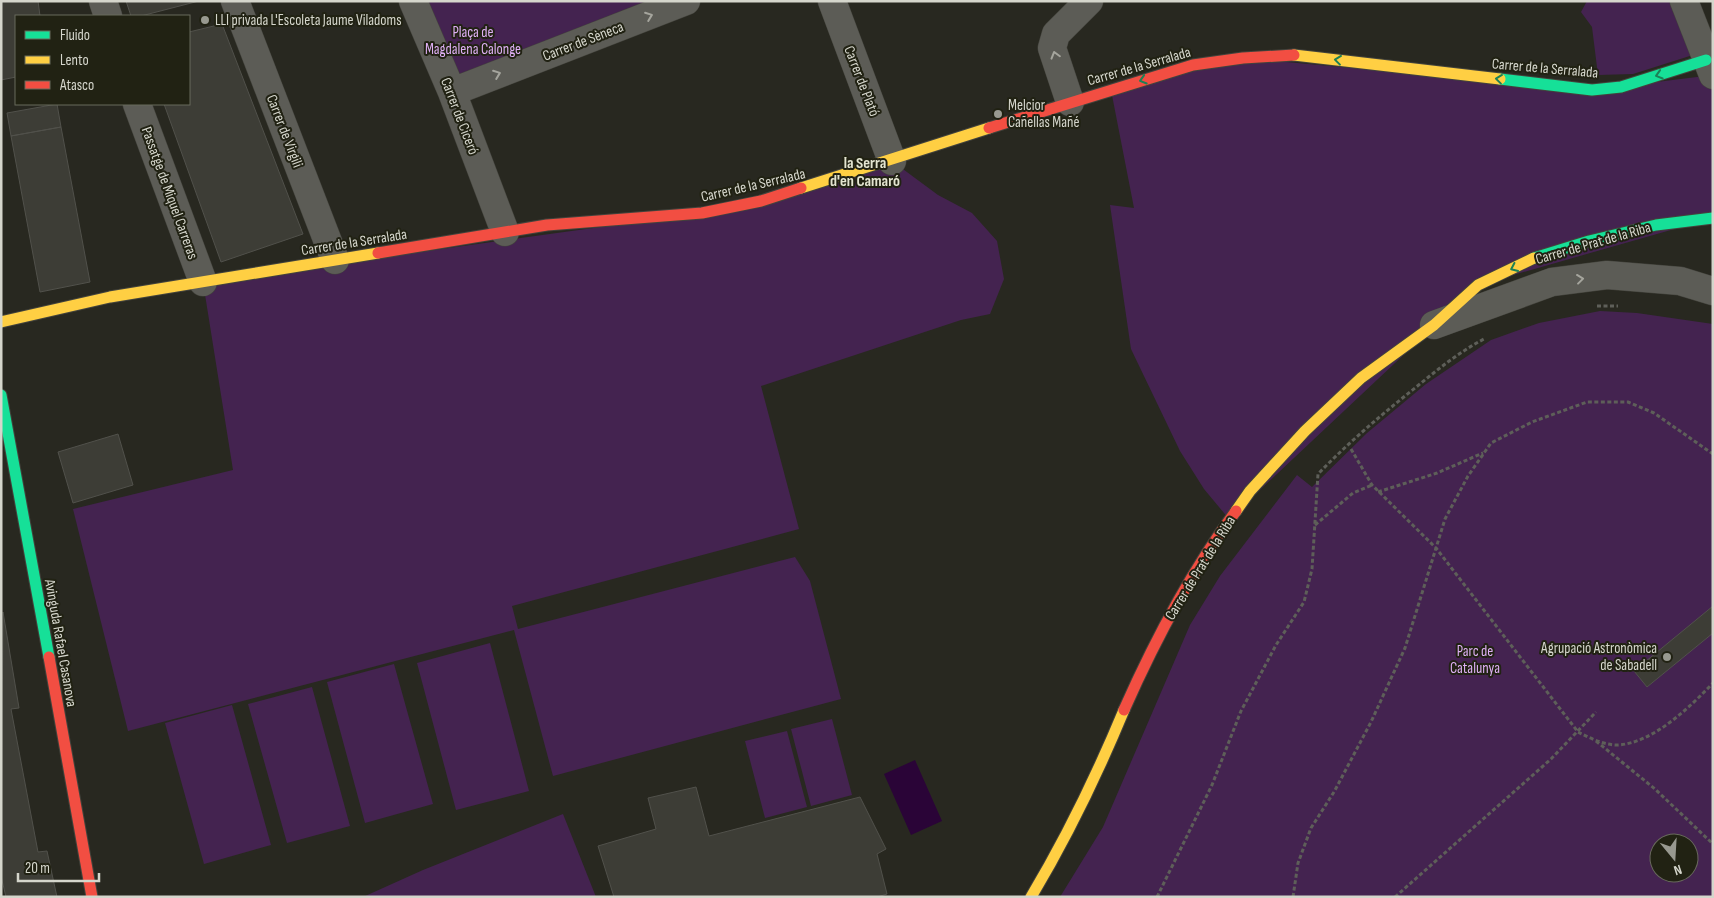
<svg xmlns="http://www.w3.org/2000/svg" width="1714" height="898" font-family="'Sofia Sans Condensed',sans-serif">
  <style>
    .green { fill: #442350; fill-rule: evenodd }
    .water { fill: #2a0437 }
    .building { fill: #3d3d36; stroke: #51514b }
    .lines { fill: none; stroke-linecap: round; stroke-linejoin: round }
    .street-casing { stroke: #43433c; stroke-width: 29 }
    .fast-casing { stroke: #43433c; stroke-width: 13 }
    .slow-casing { stroke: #43433c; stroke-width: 13 }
    .jam-casing { stroke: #43433c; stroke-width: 13 }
    .path { stroke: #5e5f59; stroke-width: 3; stroke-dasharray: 4 2.5; stroke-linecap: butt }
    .street { stroke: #5c5c56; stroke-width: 28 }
    .fast { stroke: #16e098; stroke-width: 11 }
    .slow { stroke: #ffcf43; stroke-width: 11 }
    .jam { stroke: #f24e42; stroke-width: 11 }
    .oneway { stroke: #a5a59d }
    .oneway2 { stroke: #1c8156 }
    .poi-dot { fill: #989990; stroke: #212213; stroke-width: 2 }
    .labels { text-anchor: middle; stroke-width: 4; stroke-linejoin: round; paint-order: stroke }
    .poi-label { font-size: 15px; fill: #d5d6cc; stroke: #212213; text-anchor: start }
    .park-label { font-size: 15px; fill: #dfb0f5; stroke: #212213 }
    .street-label { font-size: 15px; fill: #d5d6cc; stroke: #212213 }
    .neighbourhood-label { font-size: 16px; font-weight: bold; fill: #e4e5d1; stroke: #212213 }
  </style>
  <rect width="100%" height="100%" fill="#282820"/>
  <!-- green -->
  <path class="green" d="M413,1H686L452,92Z
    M1587,1H1678L1696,54L1633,74L1598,75L1592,27L1581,12Z
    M1243,58L1592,90L1713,75V218L1478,285L1229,519L1204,489L1180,451L1131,349L1110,205L1134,208L1111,90Z
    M892,161L938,195L972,213L997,241L1004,279L990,314L961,320L761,386L799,529L512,606L518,629L795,557L810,581L841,699L553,776L514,630L128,731L73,509L233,470L203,282L702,213Z
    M1600,311L1637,313L1713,324V897H1060L1103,827L1190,625L1220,576L1297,475L1312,487L1367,433L1426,384L1491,340L1539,323ZM1659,843H1689V873H1659Z
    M490,643L529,791L456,810L417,663Z
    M394,664L433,804L365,823L327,682Z
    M312,687L350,826L287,843L248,704Z
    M232,705L271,845L204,864L165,723Z
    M832,719L852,795L811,806L791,729Z
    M787,731L807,807L765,818L745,741Z
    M563,814L596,897H363L423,870Z"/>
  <!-- water -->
  <path class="water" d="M915,760L942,821L911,835L884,774Z"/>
  <!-- building -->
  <path class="building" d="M1,1H38L40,16H16V77L1,80Z
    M126,1H199L141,16H131Z
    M222,24L303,234L221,262L164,104H189V32Z
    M57,104L61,127L11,136L7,113Z
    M61,127L90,282L40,292L11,136Z
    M118,434L133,485L73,503L58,452Z
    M1713,606V633L1647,687L1634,671Z
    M3,612L19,708L11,709L38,852L47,851L57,897H6L1,876Z
    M696,787L709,836L860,797L886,849L877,854L887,894L877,897H614L598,846L656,829L648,798Z"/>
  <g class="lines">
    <defs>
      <path id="street" d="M103,1L108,16
        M235,1L335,260
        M413,1L452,92L505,232
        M832,1L892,161
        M1684,1L1713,75
        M452,92L686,1
        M1070,102L1052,48L1056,34L1089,1
        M137,104L203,282
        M1434,325L1552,282L1607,275L1680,281L1713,291"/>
      <path id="fast" d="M1500,79L1592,90L1621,87L1706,60
        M1534,258L1589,241L1656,225L1713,218
        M1,395L49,657"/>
      <path id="slow" d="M1294,55L1500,79
        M801,188L989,128
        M1,322L110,297L378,253
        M1236,511L1250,491L1305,431L1361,378L1434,325L1478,285L1534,258
        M1031,897C1067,837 1097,775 1124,710"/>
      <path id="jam" d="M989,128L1193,65L1243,58L1294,55
        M378,253L547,225L702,213L761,201L801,188
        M49,657L92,897
        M1124,710C1155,640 1190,573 1236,511"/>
    </defs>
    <!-- street casing -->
    <use href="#street" class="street-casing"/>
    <!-- fast casing -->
    <use href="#fast" class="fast-casing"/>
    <!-- slow casing -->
    <use href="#slow" class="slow-casing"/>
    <!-- jam casing -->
    <use href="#jam" class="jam-casing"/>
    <!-- path -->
    <path class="path" d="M1597,306H1618
      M1351,449L1372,485L1436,548L1578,732C1590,738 1603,745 1618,745C1653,743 1690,707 1713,683
      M1378,492L1437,473L1483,453
      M1315,525L1353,493L1372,485
      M1596,741L1655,789L1713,844
      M1157,897L1212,785L1241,711L1276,645L1304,602L1312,569L1318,474C1348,443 1381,415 1415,388C1437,370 1459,352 1484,339
      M1293,897L1298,863L1311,828L1334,792L1371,722L1405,648L1445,519L1468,476L1491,443L1532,422L1587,402H1628L1654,413L1713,454
      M1395,897L1551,759L1596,712"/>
    <!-- street -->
    <use href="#street" class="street"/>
    <!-- fast -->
    <use href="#fast" class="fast"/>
    <!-- slow -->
    <use href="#slow" class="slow"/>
    <!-- jam -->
    <use href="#jam" class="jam"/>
  </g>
  <!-- one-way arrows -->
  <defs><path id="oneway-chevron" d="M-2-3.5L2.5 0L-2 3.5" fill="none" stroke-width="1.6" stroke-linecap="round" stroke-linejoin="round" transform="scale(1.25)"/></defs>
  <g class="oneway">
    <use href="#oneway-chevron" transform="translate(649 16) rotate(-21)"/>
    <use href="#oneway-chevron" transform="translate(1055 55) rotate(-106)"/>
    <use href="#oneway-chevron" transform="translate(497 74) rotate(-21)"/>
    <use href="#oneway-chevron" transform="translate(1580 279) rotate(-7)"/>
  </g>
  <g class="oneway2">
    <use href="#oneway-chevron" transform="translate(1338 60) rotate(-173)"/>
    <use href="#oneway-chevron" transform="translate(1659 75) rotate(163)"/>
    <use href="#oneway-chevron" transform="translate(1499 79) rotate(-173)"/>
    <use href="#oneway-chevron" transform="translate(1143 80) rotate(163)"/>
    <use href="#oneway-chevron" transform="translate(1514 268) rotate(155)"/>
  </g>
  <!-- markers -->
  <g class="poi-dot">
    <circle cx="205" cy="20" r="5"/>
    <circle cx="998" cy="114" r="5"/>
    <circle cx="1667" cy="657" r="5"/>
  </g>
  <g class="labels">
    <!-- poi labels -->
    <g class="poi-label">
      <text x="215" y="25">LLI privada L'Escoleta Jaume Viladoms</text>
      <text x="1008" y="110">Melcior<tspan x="1008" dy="17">Cañellas Mañé</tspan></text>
      <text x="1657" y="653" text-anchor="end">Agrupació Astronòmica<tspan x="1657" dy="17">de Sabadell</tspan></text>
    </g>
    <!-- park labels -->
    <g class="park-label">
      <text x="473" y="37">Plaça de<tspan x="473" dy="17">Magdalena Calonge</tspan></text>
      <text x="1475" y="656">Parc de<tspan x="1475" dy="17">Catalunya</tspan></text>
    </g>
    <!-- street labels -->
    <g class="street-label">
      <text transform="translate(583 41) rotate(-21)" y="5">Carrer de Sèneca</text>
      <text transform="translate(1139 66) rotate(-16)" y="5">Carrer de la Serralada</text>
      <text transform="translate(1545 68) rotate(5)" y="5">Carrer de la Serralada</text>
      <text transform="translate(862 81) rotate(69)" y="5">Carrer de Plató</text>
      <text transform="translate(460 116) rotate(69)" y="5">Carrer de Ciceró</text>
      <text transform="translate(285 131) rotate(69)" y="5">Carrer de Virgili</text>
      <text transform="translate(753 185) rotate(-13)" y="5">Carrer de la Serralada</text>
      <text transform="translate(170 193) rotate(70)" y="5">Passatge de Miquel Carreras</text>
      <text transform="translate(354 242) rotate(-9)" y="5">Carrer de la Serralada</text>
      <text transform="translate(1593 243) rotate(-16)" y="5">Carrer de Prat de la Riba</text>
      <text transform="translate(1200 568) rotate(-58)" y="5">Carrer de Prat de la Riba</text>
      <text transform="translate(61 643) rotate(80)" y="5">Avinguda Rafael Casanova</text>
    </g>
    <!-- neighbourhood labels -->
    <g class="neighbourhood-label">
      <text x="865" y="168">la Serra<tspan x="865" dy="18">d'en Camaró</tspan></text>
    </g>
  </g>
  <!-- border -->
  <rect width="1714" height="898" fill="none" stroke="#d5d6cc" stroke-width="5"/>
  <!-- legend -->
  <rect x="15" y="15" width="175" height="90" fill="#212213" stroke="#696a5d"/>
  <rect x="25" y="31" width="25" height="8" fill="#16e098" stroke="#696a5d"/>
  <text x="60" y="40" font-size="15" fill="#d5d6cc">Fluido</text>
  <rect x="25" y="56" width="25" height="8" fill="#ffcf43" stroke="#696a5d"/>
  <text x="60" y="65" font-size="15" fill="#d5d6cc">Lento</text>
  <rect x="25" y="81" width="25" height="8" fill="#f24e42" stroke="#696a5d"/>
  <text x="60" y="90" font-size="15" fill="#d5d6cc">Atasco</text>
  <!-- north arrow -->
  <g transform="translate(1674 858) rotate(162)"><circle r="24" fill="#212213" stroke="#696a5d"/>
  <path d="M0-4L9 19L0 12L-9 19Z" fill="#989990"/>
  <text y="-8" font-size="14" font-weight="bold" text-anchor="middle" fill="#d5d6cc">N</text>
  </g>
  <!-- scale -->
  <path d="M18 873v8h81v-8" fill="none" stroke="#d5d6cc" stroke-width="2.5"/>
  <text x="25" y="873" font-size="15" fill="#d5d6cc" stroke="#212213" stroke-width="4" paint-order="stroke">20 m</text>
</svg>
